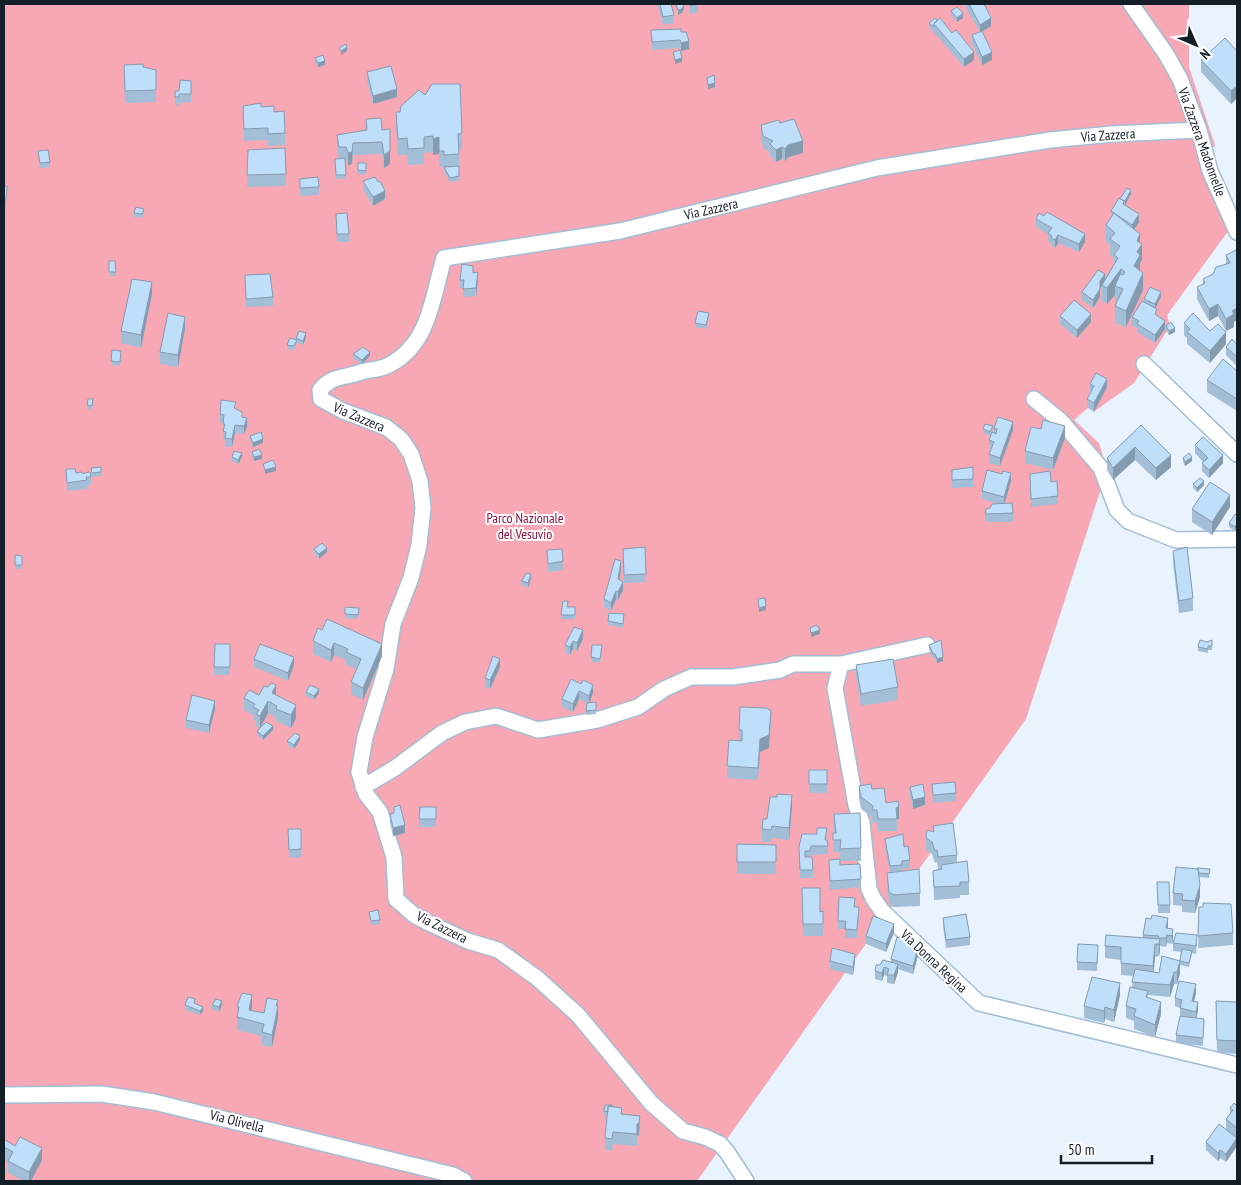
<svg xmlns="http://www.w3.org/2000/svg" width="1241" height="1185" font-family="'PT Sans Narrow',sans-serif">
  <style>
    .green { fill: #f8a8b5 }
    .lines { fill: none; stroke-linecap: round; stroke-linejoin: round }
    .minor-casing { stroke: #a3bdd4; stroke-width: 18 }
    .minor { stroke: #fff; stroke-width: 15 }
    .wall { fill: #a3bfd7 }
    .shaded-wall { fill: #859baf }
    .building { fill: #bedefa; stroke: #859baf }
    .labels { text-anchor: middle; stroke-width: 4; stroke-linejoin: round; paint-order: stroke }
    .street-label { font-size: 14px; fill: #141e26; stroke: #fff }
    .park-label { font-size: 14px; fill: #90113d; stroke: #fff }
  </style>
  <rect width="100%" height="100%" fill="#e8f3fd"/>
  <!-- green -->
  <path class="green" d="M4,4H1189V67L1215,145L1211,151L1237,211V219L1167,315L1170,326L1134,383L1095,411L1088,408L1074,420L1099,443L1107,470L1026,719L697,1181H4Z"/>
  <g class="lines">
    <defs>
      <path id="minor" d="M1131,4L1166,54L1180,79L1199,130L1210,171L1237,232
        M1144,364L1237,454
        M1034,399L1061,421L1101,468L1117,510L1128,521L1176,540L1237,539
        M841,664L835,688L856,805L862,823L869,889L873,898L882,911L979,1003L1237,1065
        M363,787L395,768L442,733L465,722L496,716L538,730L597,720L638,707L664,689L691,677H733L780,670L793,664H841L927,645
        M4,1095L102,1094L154,1102L453,1175L464,1181
        M746,1181L727,1152L720,1144L705,1137L683,1131L651,1103L578,1015L537,978L498,950L468,941L431,924L414,915L396,899L394,857L380,812L366,794L359,772L365,737L386,669L393,624L411,578L419,545L423,508L420,481L411,454L401,439L386,427L343,411L321,399L320,390C334,374 343,379 361,372C369,369 379,370 387,366C430,345 432,298 444,258L620,231L877,168L1050,140L1112,134L1199,130"/>
    </defs>
    <!-- minor casing -->
    <use href="#minor" class="minor-casing"/>
    <!-- minor -->
    <use href="#minor" class="minor"/>
  </g>
  <!-- wall -->
  <path class="wall" d="M658,4H671L674,15V23L663,25L658,7Z
    M689,4H698V12L690,14Z
    M966,4H984L991,26L982,31L992,60L982,65L972,44V35L980,32L966,8Z
    M951,11L963,18L957,22L951,15Z
    M935,18L952,33L974,60L964,67L929,27V23Z
    M651,30L681,32L689,49L681,51L680,48L652,50Z
    M1237,51V98L1231,104L1201,72V60Z
    M315,58L325,65L318,67L315,62Z
    M124,65L156,70V102L125,103Z
    M367,72L397,97L373,104L367,81Z
    M191,81V102L179,103V106L175,105V91H179Z
    M243,106L261,107L285,133V145L268,146V140L244,141Z
    M396,112L462,133V149L459,150V180L450,182L444,172V167H439V154L433,155V152L424,153V164L408,165L407,155H398L396,128Z
    M366,119L382,130L390,164L384,168L382,154L353,155L352,164L348,165L346,159H345L346,179H336L335,159L339,158L337,147V135L366,130Z
    M780,123L803,153L788,157L785,161L782,159L776,162L770,156V152L763,148L761,137V125Z
    M248,150L286,174V186L247,187Z
    M38,151L50,162V167L40,168Z
    M358,163H366V175L358,174Z
    M318,177L319,195L300,196V179Z
    M363,181L385,199L373,206L363,189Z
    M4,186H7L6,208H4Z
    M1131,194L1125,205L1139,222L1135,229L1140,243L1142,260L1140,263V271L1143,290L1126,327L1115,323V306L1117,303L1115,302V295L1107,304L1102,301V286L1100,288V297L1093,308L1082,300V292L1105,280L1114,265V258L1110,255V245L1106,242V225L1111,218V211L1120,199Z
    M134,213H144L142,218L134,217Z
    M336,214L349,234V242H337Z
    M1036,219L1085,242L1079,252L1058,243L1055,248L1051,246V243L1048,241V234L1036,227Z
    M1237,252V320L1234,322V327L1226,331L1218,316L1209,321L1197,299V287L1203,284V279L1213,274L1226,264V255Z
    M109,261L116,272V276H109Z
    M473,273L478,280L476,296L463,297V288H460V280Z
    M245,275L273,297V306L246,307Z
    M152,294L141,348L121,343V331Z
    M1161,297L1155,308L1157,316L1165,329L1155,343L1137,332V328L1132,325V317L1144,302V299Z
    M1060,316L1091,322L1077,338L1060,324Z
    M709,318L706,329L695,327V323Z
    M1184,323L1210,331L1226,344L1210,363L1187,344V338L1184,335Z
    M1166,326L1175,332L1169,335L1166,330Z
    M185,329L178,367L160,364V352Z
    M296,338H306L303,345L297,342L294,350L287,349V345L296,339Z
    M1237,345V366L1226,355V347Z
    M121,351L120,366L111,365V361Z
    M353,354L370,356L362,364L353,358Z
    M1237,371V411L1207,392V380Z
    M1090,384L1107,387L1094,412L1087,407V399L1091,392H1090Z
    M93,403L92,410L87,409V405Z
    M236,409L242,417L247,427L244,434L235,433L232,447H225V440L223,439V423L220,422V414Z
    M1141,425L1171,467L1156,480L1135,460L1113,480L1107,470V458Z
    M994,428L1013,430L1000,466L989,463V454L991,449L989,448V440L991,436L983,433V429L993,430L992,432L994,433Z
    M250,436L263,443L253,447L250,440Z
    M1065,438L1053,470L1025,463V451Z
    M1195,445L1223,463L1209,478L1202,471V463L1203,462L1195,453Z
    M252,452L262,459L254,461L252,456Z
    M232,457H242L238,464L232,461Z
    M1183,458L1192,461L1185,466L1183,462Z
    M101,467V476L92,477L91,468Z
    M973,467V487L952,488V480Z
    M66,469L76,473L91,477V485H87V489L67,491Z
    M1030,474L1051,482L1057,481L1058,504L1031,507Z
    M1011,481L1005,503L1013,513V522H985V514L990,508L999,504L982,499V491Z
    M1193,484L1204,485L1197,492L1193,488Z
    M1230,507L1212,535L1192,522V509Z
    M1237,516V527L1235,531L1229,527V523Z
    M645,547L646,582L624,583L623,557Z
    M314,549L327,552L319,559L314,553Z
    M562,549L563,570L548,572L547,550Z
    M1173,551L1193,598V611L1179,613L1173,563Z
    M15,555L22,556V569H15Z
    M621,569L620,580L623,590L618,600L616,599L611,611L604,607V599Z
    M531,578L528,588L522,586V581Z
    M345,607L359,612L358,619L345,618Z
    M568,607H575V619H561V615Z
    M609,613L624,618L623,628L608,625Z
    M317,630L382,656L363,700L351,694V682L357,669L346,665V660L334,655L331,662L313,654V641Z
    M583,639L577,651L573,649L570,655L565,653V645Z
    M1212,640V650H1208V653L1198,651V647Z
    M215,644H230V675H214Z
    M929,645L943,661L937,663L935,658H933L929,649Z
    M602,649L600,663L591,661V657Z
    M254,659L294,665L288,681L254,667Z
    M856,665L898,687V700L861,706L856,677Z
    M500,667L490,689L485,687V678Z
    M571,679L593,693L589,703L596,710V714L586,715L587,703L579,699L573,712L562,707V699Z
    M306,692L319,693L314,700L306,696Z
    M259,695H276L296,718L291,728L276,721V717L268,713L261,727L273,730L263,740L257,735V731L260,728L256,726V721L253,719V715L244,710V698Z
    M740,707L771,723L769,748L760,752L758,780L727,778V766L739,741Z
    M215,709L209,733L186,728V720Z
    M300,740L294,749L287,745V741Z
    M809,770H827V793H809Z
    M932,784L956,793V801L933,803Z
    M859,786L872,789L886,803L899,819H897V831H878L877,822L872,823V817L861,809L859,798Z
    M910,787L925,805L913,809L910,796Z
    M436,807V827H419V819Z
    M792,807L789,840L772,838L771,842H762V829L767,819Z
    M390,814L405,833L393,836L390,823Z
    M834,814L861,848V861H840V852H833V833H834Z
    M933,826L957,855V862L969,882V895H960V898L934,900L933,871L938,869L937,862L935,863L932,854L926,850V838L933,832Z
    M288,829H301V857L289,858Z
    M827,836L826,840H827L828,854L811,855L810,857L813,870V878H800L799,855Z
    M885,839L904,847L910,860V868L902,869V871L920,893V906L894,907L889,904L887,885V873L890,872L885,847Z
    M737,844L776,845V874H737Z
    M829,860L861,879V887L830,890Z
    M1197,869H1210L1209,878L1199,877L1200,897L1195,913L1182,912V906L1173,905V893Z
    M1157,882L1170,905V913H1158Z
    M802,888L820,912L823,911V936H803Z
    M1203,903L1233,933V945L1198,948L1199,907H1203Z
    M855,907L859,915L857,938H845V929H838V921Z
    M369,912L380,920V924L371,925Z
    M943,918L970,937V945L946,948L943,926Z
    M1168,926V928L1173,937L1172,944L1167,943L1166,947L1160,946L1159,956L1155,957L1154,972L1159,973L1162,956L1180,973L1177,984H1174L1170,997L1148,995V997L1161,1014L1155,1037L1134,1029V1021L1126,1018V1006L1132,988L1133,976L1121,975V960L1105,958V946L1143,938V935Z
    M894,932L886,952L866,944V936Z
    M1173,943H1197L1196,954L1192,953L1189,967L1180,965L1181,952L1173,951Z
    M1078,944L1098,953L1097,971L1077,970Z
    M919,952L913,974L898,969V972L894,984L887,983V976L884,975L882,981L875,979V971L880,965L891,962V959Z
    M830,961L855,962L853,975L830,969Z
    M1196,993L1194,1001L1198,1010L1196,1018L1204,1019L1203,1046L1176,1043V1035L1180,1016V1008L1175,1006V998Z
    M1120,995L1114,1022L1105,1019L1104,1023L1084,1018V1006Z
    M1216,1001L1237,1002V1054L1217,1052Z
    M195,1004L203,1011L200,1015L185,1010V1005Z
    M212,1005H222L219,1012L212,1009Z
    M237,1006L252,1007V1011L264,1013L278,1006V1018L272,1047L262,1045V1036L237,1030Z
    M1237,1102V1146L1226,1162L1220,1158L1218,1161L1206,1150V1142L1226,1130V1119L1230,1114V1108L1236,1105Z
    M612,1107L640,1128L639,1135L637,1136V1146L613,1144L612,1151L605,1150V1138L607,1116L604,1115V1111Z
    M4,1143L42,1160L31,1181H24L8,1173V1162L4,1159Z"/>
  <!-- shaded-wall -->
  <path class="shaded-wall" d="M684,5V9L682,13L678,15V10Z
    M963,13V18L957,22V18Z
    M991,18V26L980,33V25Z
    M689,41V49L681,51V43Z
    M347,47V51L341,55V51Z
    M974,52V60L964,67V59Z
    M992,52V60L982,65V57Z
    M682,58V62L675,64V60Z
    M325,61V65L318,67V63Z
    M715,83V87L708,89V85Z
    M1237,86V98L1231,104V91Z
    M397,89V97L373,104V96Z
    M439,137V154L433,155V139Z
    M803,141V153L788,157L785,161V149L788,145Z
    M353,143L352,164L348,165V153Z
    M782,147V159L776,162V150Z
    M390,151V164L384,168V155Z
    M1131,190V194L1125,205V201Z
    M385,191V199L373,206V197Z
    M1139,214V222L1132,233V225Z
    M1085,234V242L1079,252V244Z
    M1140,234V246L1142,244V260L1140,263V271L1134,266L1137,241Z
    M1058,235V243L1055,248V240Z
    M1121,269V286H1115V295L1107,304V288Z
    M478,272V280L476,296V288Z
    M1143,273V290L1126,327V311Z
    M1105,274V282L1100,289V281Z
    M152,282V294L141,348V335Z
    M1100,289V297L1093,308V300Z
    M1161,292V297L1155,309V304Z
    M1237,303V320L1234,322V327L1226,331V319L1232,311L1236,304Z
    M1218,304V316L1209,321V309Z
    M1091,314V322L1077,338V330Z
    M185,317V329L178,367V355Z
    M1165,321V329L1155,343V335Z
    M1175,328V332L1169,335V331Z
    M1226,332V344L1210,363V351Z
    M306,333V338L303,345V341Z
    M370,352V356L362,364V360Z
    M1107,379V387L1094,412V403Z
    M247,418V427L244,434V426Z
    M1013,422V430L1000,466V458Z
    M235,425V433L232,447V439Z
    M1065,426V438L1053,470V458Z
    M263,439V443L253,447V443Z
    M1135,447V460L1113,480V468Z
    M242,453V457L238,464V460Z
    M262,455V459L254,461V457Z
    M1171,455V467L1156,480V468Z
    M1223,455V463L1209,478V470Z
    M1192,457V461L1185,466V462Z
    M276,467V471L265,474V470Z
    M1011,473V481L1004,505V497Z
    M1204,481V485L1197,492V488Z
    M1230,495V507L1212,535V522Z
    M1237,523V527L1235,531V527Z
    M327,548V552L319,559V554Z
    M621,561V569L618,588V579Z
    M531,574V578L528,588V583Z
    M623,582V590L618,600V592Z
    M616,591V599L611,611V603Z
    M766,606V610L759,612V608Z
    M583,630V639L577,651V643Z
    M820,630V634L811,637V633Z
    M573,641V649L570,655V647Z
    M334,643V655L331,662V650Z
    M382,644V656L363,700V688Z
    M294,657V665L288,681V673Z
    M943,657V661L937,663V659Z
    M500,659V667L490,689V680Z
    M276,685V697L272,693Z
    M593,685V693L589,704V696Z
    M319,689V693L314,700V696Z
    M579,691V699L573,712V704Z
    M215,701V709L209,733V725Z
    M268,701V713L260,728V716Z
    M296,705V718L291,728V715Z
    M771,711L769,748L760,752L758,780L760,739Z
    M273,726V730L263,740V736Z
    M300,736V740L294,749V745Z
    M792,795V807L789,840V828Z
    M925,797V805L913,809V800Z
    M899,806V819H897L896,808Z
    M405,825V833L393,836V828Z
    M1200,885V897L1195,913V901Z
    M1168,918V926L1167,936L1166,947V928Z
    M894,924V932L886,952V944Z
    M1173,929V937L1172,944V936Z
    M1160,939V952L1159,956V944Z
    M919,944V952L913,974V966Z
    M1155,944V957L1153,978V966Z
    M855,954V962L853,975V967Z
    M1180,961V973L1177,984V972Z
    M898,964V972L894,984V975Z
    M884,967V975L882,981V973Z
    M1174,972V984L1170,997V985Z
    M1120,983V995L1114,1022V1010Z
    M1196,984V993L1192,1009V1001Z
    M252,995V1007L249,1022V1010Z
    M278,1000V1018L272,1047V1035Z
    M222,1001V1005L219,1012V1007Z
    M1161,1002V1014L1155,1037V1025Z
    M1198,1002V1010L1196,1020V1012Z
    M203,1007V1011L200,1015V1011Z
    M1105,1007V1019L1104,1023V1011Z
    M640,1116L639,1135L637,1136V1124Z
    M1237,1138V1146L1226,1162V1154Z
    M42,1148V1160L31,1181H29V1172Z
    M1220,1150V1158L1218,1161V1153Z"/>
  <!-- building -->
  <path class="building" d="M660,4H671L674,15L663,17Z
    M676,4H684L682,9L678,10Z
    M690,4H698L690,6Z
    M969,4H984L991,18L980,25Z
    M957,7L963,13L957,18L951,11Z
    M935,18L937,20L934,24V27L929,23Z
    M940,18L952,33L956,30L974,52L964,59L934,24Z
    M681,29V32H686L689,41L681,43L680,40L652,42L651,30Z
    M982,31L992,52L982,57L972,35Z
    M1225,38L1237,51V86L1231,91L1201,60Z
    M346,44L347,47L341,51L339,48Z
    M680,50L682,58L675,60L673,52Z
    M323,55L325,61L318,63L315,58Z
    M143,64V67L156,70V90L125,91L124,65Z
    M391,66L397,89L373,96L367,72Z
    M714,75L715,83L708,85L707,78Z
    M180,80L191,81V94H179V97H175V91H179Z
    M432,84H460L462,133L458,134L459,154L444,155V151H439V137L433,139V136L424,137V148L408,149L407,138L398,139L396,112H400L401,106L419,90L425,95Z
    M261,103V107L274,106V112L284,111L285,133L268,134V128L244,129L243,106Z
    M381,118L382,130L390,129V151L384,155L382,142L353,143L352,152L348,153L346,147H339L337,135L367,130L366,119Z
    M794,119L803,141L788,145L785,149L782,147L776,150L770,144L773,141L763,136L761,125L779,120L780,123Z
    M285,148L286,174L247,175L248,150Z
    M48,150L50,162L40,163L38,151Z
    M345,158L346,175H336L335,159Z
    M358,163H366V171L358,170Z
    M459,166V176L450,178L444,167Z
    M318,177L319,187L300,188V179Z
    M375,177L378,182L380,181L385,191L373,197L363,181Z
    M4,186H7L6,200H4Z
    M1127,188L1131,190L1125,201L1120,199Z
    M1119,198L1124,201L1123,204L1139,214L1132,225L1111,211Z
    M136,207L144,209L142,214L134,213Z
    M1047,212L1085,234L1079,244L1058,235L1055,240L1051,238L1052,236L1048,233L1052,228L1036,219L1039,213L1044,216Z
    M347,213L349,234H337L336,214Z
    M1114,213L1140,234L1137,241L1142,244L1137,252L1140,255L1134,266L1143,273L1126,311L1115,306L1123,289L1115,286L1120,274L1123,275L1125,272L1121,269L1107,288L1102,285L1118,258L1114,255L1120,246L1110,239L1115,233L1106,225Z
    M1236,250L1237,252V303L1236,304L1237,308L1232,311L1234,314L1226,319L1218,304L1209,309L1197,287L1205,283L1203,279L1213,274L1216,267L1230,263L1226,255Z
    M109,261H115L116,272H109Z
    M462,264L473,266V273L478,272L476,288L463,289L464,280H460Z
    M1098,270L1105,274L1100,281V289L1093,300L1082,292Z
    M270,274L273,297L246,299L245,275Z
    M132,279L152,282L141,335L121,331Z
    M1150,287L1161,292L1155,304L1144,299Z
    M1074,300L1091,314L1077,330L1060,316Z
    M1142,301L1157,309L1155,314L1165,321L1155,335L1137,324L1139,321L1132,317Z
    M698,311L709,313L706,325L695,323Z
    M168,313L185,317L178,355L160,352Z
    M1193,313L1210,331L1218,324L1226,332L1210,351L1187,332L1190,329L1184,323Z
    M1171,322L1175,328L1169,331L1166,326Z
    M299,331L306,333L303,341L296,338Z
    M290,338L297,340L294,346L287,345Z
    M1232,339L1237,345V357L1226,347Z
    M363,347L370,352L362,360L353,354Z
    M112,350L121,351L120,362L111,361Z
    M1223,359L1237,371V399L1207,380Z
    M1096,373L1107,379L1094,403L1087,399L1094,386L1090,384Z
    M88,399H93L92,406L87,405Z
    M221,400L236,402L234,408L242,412V417L247,418L244,426L235,425L232,439L225,438L226,432L223,431L225,424H223L224,415L220,414Z
    M998,417L1013,422L1000,458L989,454L994,442L989,440L992,432L996,434L997,429L994,428Z
    M1043,420L1065,426L1053,458L1025,451L1031,427L1041,429Z
    M985,424L993,426L990,432L983,429Z
    M1141,425L1171,455L1156,468L1135,447L1113,468L1107,458Z
    M261,432L263,439L253,443L250,436Z
    M1203,437L1223,455L1209,470L1202,463L1208,458L1195,445Z
    M259,449L262,455L254,457L252,452Z
    M234,451L242,453L238,460L232,457Z
    M1189,453L1192,457L1185,462L1183,458Z
    M273,460L276,467L265,470L263,464Z
    M101,467V472L92,473L91,468Z
    M973,467V479L952,480V470Z
    M66,469H75L76,473L81,472L84,474V473L90,472L91,477H86L87,480L67,483Z
    M987,470L1002,474L1003,471L1011,473L1004,497L982,491Z
    M1050,471L1051,482L1057,481L1058,496L1031,499L1030,474Z
    M1200,478L1204,481L1197,488L1193,484Z
    M1210,482L1230,495L1212,522L1192,509Z
    M1012,503L1013,513L985,514L986,509L990,508L992,504Z
    M1235,514L1237,516V523L1235,527L1229,523Z
    M322,543L327,548L319,554L314,549Z
    M645,547L646,574L624,575L623,549Z
    M1187,547L1193,598L1179,601L1173,551Z
    M562,549L563,561L548,564L547,550Z
    M15,555L22,556V565H15Z
    M615,559L621,561L618,579L623,582L618,592L616,591L611,603L604,599Z
    M526,573L531,574L528,583L522,581Z
    M765,598L766,606L759,608L758,599Z
    M563,601H568L567,607H575V615H561Z
    M345,607L359,608L358,615L345,614Z
    M609,613L624,614L623,624L608,621Z
    M327,619L382,644L363,688L351,682L361,659L346,652L348,649L334,643L331,650L313,641L317,630L318,628L322,630Z
    M817,625L820,630L811,633L810,628Z
    M574,627L583,630L577,643L573,641L570,647L565,645Z
    M941,640L943,657L937,659L935,654H933L929,645Z
    M1200,640L1207,642L1212,640V646H1208V649L1198,647Z
    M215,644H230V667H214Z
    M260,644L294,657L288,673L254,659Z
    M592,645H602L600,659L591,657Z
    M493,656L500,659L490,680L485,678Z
    M893,659L898,687L861,694L856,665Z
    M571,679L581,684L583,680L593,685L589,696L579,691L573,704L562,699Z
    M271,683L276,685L272,693L296,705L291,715L276,709L277,706L268,701L260,716L256,714L259,710L253,707L255,704L244,698L249,690L259,695L264,686L268,687Z
    M310,685L319,689L314,696L306,692Z
    M192,695L215,701L209,725L186,720Z
    M596,702V710L586,711L587,703Z
    M740,707L767,708L771,711L769,735L760,739L758,768L727,766L729,740L742,741V730H739Z
    M266,722L273,726L263,736L257,731Z
    M295,733L300,736L294,745L287,741Z
    M809,770H827V784H809Z
    M955,782L956,793L933,795L932,784Z
    M871,784L872,789L884,788L886,803L898,801L899,806L896,808L897,819H878L877,810H872L873,806L861,797L859,786Z
    M923,784L925,797L913,800L910,787Z
    M777,794L792,795L789,828L772,826L771,830L762,829L763,819H767L770,797H777Z
    M400,805L405,825L393,828L390,814L394,813V807Z
    M420,807H436V819H419Z
    M860,813L861,848L840,849L841,840H833V833H836L834,814Z
    M953,823L957,855L938,857L937,850L935,851L932,842L926,838L927,830L934,832L933,826Z
    M817,828H827L825,840H827L828,846H811L810,851H805V857H812L813,870H800L799,847L802,834H817Z
    M288,829H301V849L289,850Z
    M903,834L904,847L908,846L910,860L902,861V865L890,866L885,839Z
    M737,844L776,845V862H737Z
    M840,859V865L860,864L861,879L830,881L829,860Z
    M967,861L969,882H960V886L934,887L933,871L942,869L941,865Z
    M1176,867L1198,869L1200,885L1195,901L1182,900L1183,894L1173,893Z
    M1197,868L1210,869L1209,874L1199,873L1198,869H1197Z
    M919,869L920,893L894,895L889,892L887,873Z
    M1157,882H1169L1170,905H1158Z
    M802,888H820V912L823,911V924H803Z
    M839,897L855,898L854,907H859L857,930L845,929L846,921H838Z
    M1203,903L1231,904L1233,933L1198,936L1199,907H1203Z
    M378,910L380,920L371,921L369,912Z
    M966,914L970,937L946,940L943,918Z
    M1152,915L1168,918L1166,928L1173,929L1172,936L1167,935L1166,938H1158L1159,936L1143,935L1146,918L1151,919Z
    M873,916L894,924L886,944L866,936Z
    M1176,933L1197,935L1196,946L1173,943Z
    M1106,935L1160,939L1159,944H1155L1153,966L1121,963V947L1105,946Z
    M897,937L919,944L913,966L891,959Z
    M1078,944L1098,945L1097,963L1077,962Z
    M832,948L855,954L853,967L830,961Z
    M1182,949L1192,951L1189,963L1180,961Z
    M1162,956L1180,961L1177,972H1174L1170,985L1132,982L1135,969L1159,973Z
    M883,960L898,964L894,975H887L889,969L884,967L882,973L875,971L876,965H880Z
    M1092,977L1120,983L1114,1010L1105,1007L1104,1011L1084,1006Z
    M1179,981L1196,984L1192,1001L1198,1002L1196,1012L1180,1008L1182,1000L1175,998Z
    M1130,987L1148,991L1146,997L1161,1002L1155,1025L1134,1016L1136,1009L1126,1006Z
    M242,993L252,995L249,1010L264,1013L267,998L278,1000L276,1006H278L272,1035L262,1032L264,1024L237,1017L239,1007L237,1006Z
    M188,997L195,999L194,1003L203,1007L200,1011L185,1005Z
    M216,999L222,1001L219,1007L212,1005Z
    M1216,1001L1237,1002V1041L1217,1040Z
    M1180,1016L1204,1019L1203,1038L1176,1035Z
    M1237,1102V1128L1226,1119L1233,1110L1230,1108L1234,1103L1236,1105Z
    M605,1105H612V1106H608V1112L604,1111Z
    M608,1106L622,1108L621,1114L640,1116L639,1123L637,1124V1134L613,1132L612,1139L605,1138Z
    M1219,1124L1237,1138L1226,1154L1220,1150L1218,1153L1206,1142Z
    M20,1137L42,1148L29,1172L8,1161L13,1152L4,1147V1143L5,1140L15,1146Z"/>
  <g class="labels">
    <!-- street labels -->
    <g class="street-label">
      <text transform="translate(1108 135) rotate(-4)" y="5">Via Zazzera</text>
      <text transform="translate(1202 142) rotate(70)" y="5">Via Zazzera Madonnelle</text>
      <text transform="translate(711 209) rotate(-13)" y="5">Via Zazzera</text>
      <text transform="translate(359 417) rotate(23)" y="5">Via Zazzera</text>
      <text transform="translate(442 927) rotate(26)" y="5">Via Zazzera</text>
      <text transform="translate(934 961) rotate(43)" y="5">Via Donna Regina</text>
      <text transform="translate(237 1121) rotate(14)" y="5">Via Olivella</text>
    </g>
    <!-- park labels -->
    <g class="park-label">
      <text x="525" y="523">Parco Nazionale<tspan x="525" dy="16">del Vesuvio</tspan></text>
    </g>
  </g>
  <!-- border -->
  <rect width="1241" height="1185" fill="none" stroke="#141e26" stroke-width="10"/>
  <!-- north arrow -->
  <g transform="translate(1196 45) rotate(135)" stroke="#ffffff" stroke-width="4" paint-order="stroke">
  <path d="M0-4L9 19L0 12L-9 19Z" fill="#141e26"/>
  <text y="-8" font-size="14" font-weight="bold" text-anchor="middle" fill="#141e26">N</text>
  </g>
  <!-- scale -->
  <path d="M1061 1155v8h91v-8" fill="none" stroke="#141e26" stroke-width="2.5"/>
  <text x="1068" y="1155" font-size="15" fill="#141e26" stroke="#ffffff" stroke-width="4" paint-order="stroke">50 m</text>
</svg>
